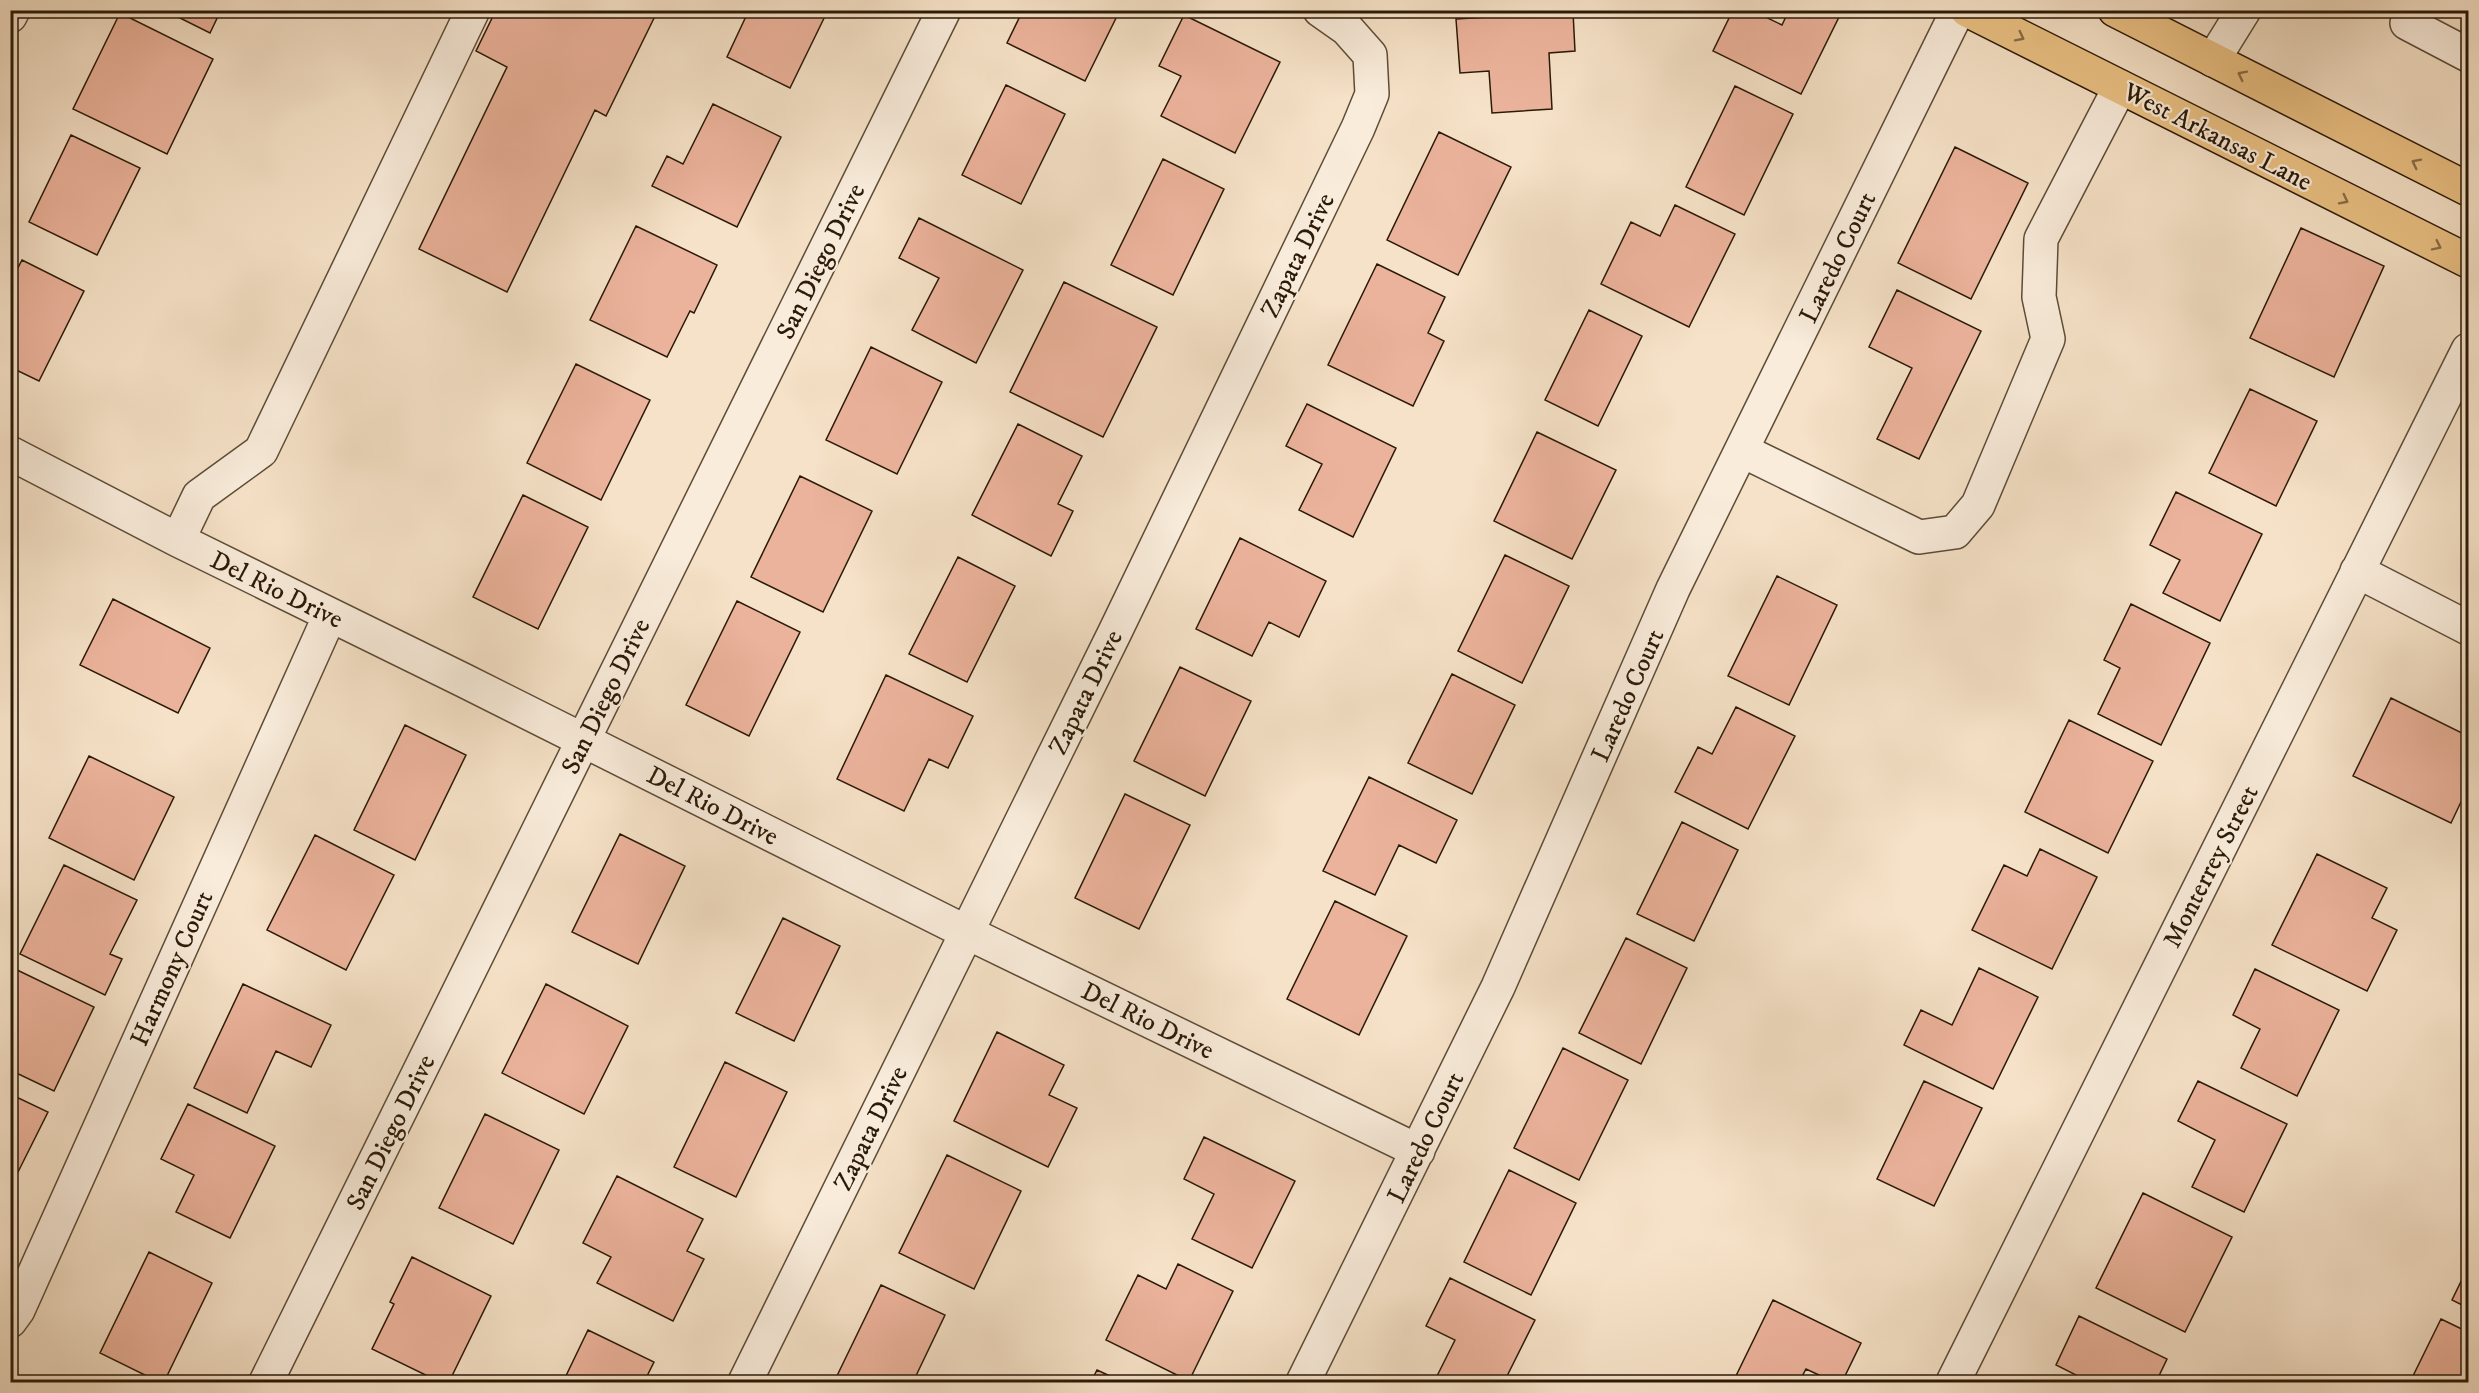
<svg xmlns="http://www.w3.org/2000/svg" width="2479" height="1393" font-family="'IM FELL DW Pica',serif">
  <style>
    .building { fill: #ecb39c; stroke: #2a1a07; stroke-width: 1.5 }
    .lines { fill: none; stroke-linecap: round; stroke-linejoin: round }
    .minor-casing { stroke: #5d4c37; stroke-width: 36 }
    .major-casing { stroke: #2a1a07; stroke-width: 36 }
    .minor { stroke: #f9ecdb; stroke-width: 33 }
    .major { stroke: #ebc184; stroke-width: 33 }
    .oneway { stroke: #8a6e46 }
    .labels { text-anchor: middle; stroke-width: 4.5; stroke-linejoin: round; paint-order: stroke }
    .street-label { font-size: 26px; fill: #2a1a07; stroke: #f9ecdb }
  </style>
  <rect width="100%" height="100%" fill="#f6e2c8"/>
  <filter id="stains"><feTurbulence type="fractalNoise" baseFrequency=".00333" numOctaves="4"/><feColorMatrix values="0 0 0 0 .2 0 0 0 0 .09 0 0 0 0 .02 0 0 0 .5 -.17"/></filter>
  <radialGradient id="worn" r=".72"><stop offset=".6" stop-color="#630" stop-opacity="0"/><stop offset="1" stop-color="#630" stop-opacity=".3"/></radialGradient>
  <!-- building -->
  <path class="building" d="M164,10H221L210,33Z
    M496,10H658L606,116L595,110L507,292L419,249L507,67L476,51Z
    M749,10H828L790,88L727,57Z
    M1023,10H1120L1085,81L1007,43Z
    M1733,10H1751L1782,25L1789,10H1831L1840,15L1801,94L1713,51Z
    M1573,12L1575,51L1549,53L1552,109L1492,113L1489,71L1460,73L1456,19Z
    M120,13L213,59L167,154L73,109Z
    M1184,15L1280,62L1235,153L1161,116L1181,76L1159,66Z
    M1006,85L1065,114L1021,204L962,175Z
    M1735,86L1793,114L1744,215L1686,187Z
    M713,104L781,137L737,227L652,186L667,156L683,164Z
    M1439,132L1511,167L1458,275L1387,240Z
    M71,135L140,168L97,255L29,222Z
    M1955,147L2028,183L1971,299L1898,263Z
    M1163,159L1224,189L1173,295L1111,265Z
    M1675,205L1735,234L1689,327L1601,284L1631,222L1660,236Z
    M919,218L1023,270L976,363L912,330L939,278L899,258Z
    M636,226L717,265L694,313L690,311L667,357L590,320Z
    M2301,228L2384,266L2334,377L2250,338Z
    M22,260L84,291L39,381L10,367V283Z
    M1377,264L1445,297L1428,333L1444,341L1413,406L1328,365Z
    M1064,282L1157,327L1103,437L1010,392Z
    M1897,290L1981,331L1919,459L1877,439L1912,368L1869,347Z
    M1589,310L1642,336L1598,426L1545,400Z
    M871,347L942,382L897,474L826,440Z
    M576,364L650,400L601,500L527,463Z
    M2250,389L2317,421L2276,506L2209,473Z
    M1307,404L1396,448L1353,537L1299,510L1322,464L1286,446Z
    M1018,424L1082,456L1058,504L1073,511L1051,556L972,515Z
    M1537,432L1616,470L1572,559L1494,521Z
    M800,476L872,511L823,612L751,577Z
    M2176,492L2262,534L2220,621L2163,593L2180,560L2150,545Z
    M523,495L588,527L538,629L473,597Z
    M1240,538L1326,581L1299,637L1269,622L1252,656L1196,629Z
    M1505,555L1569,586L1522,683L1458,651Z
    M958,557L1015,586L967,682L909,654Z
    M1777,576L1837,605L1789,705L1728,676Z
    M113,599L210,648L178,713L80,665Z
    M737,601L800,632L749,736L686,705Z
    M2131,604L2210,643L2161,745L2098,714L2120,668L2104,660Z
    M1180,667L1251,701L1205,796L1134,761Z
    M1452,674L1515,705L1472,794L1408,763Z
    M886,675L973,716L948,768L929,759L904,811L837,779Z
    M2391,698L2468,736V787L2451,823L2353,776Z
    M1736,707L1795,736L1748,829L1675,792L1698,747L1712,754Z
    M2069,720L2153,761L2108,853L2025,812Z
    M405,725L466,755L415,860L354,830Z
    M89,756L174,797L134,880L49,838Z
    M1369,777L1457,820L1436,863L1399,845L1375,895L1323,871Z
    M1125,794L1190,825L1139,929L1075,898Z
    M1682,822L1738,850L1694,941L1637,914Z
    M620,834L685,866L638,964L572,932Z
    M315,835L394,875L346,970L267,930Z
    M2040,849L2097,877L2052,969L1972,930L2004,865L2027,876Z
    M2317,854L2387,888L2372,918L2397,930L2367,991L2272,945Z
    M64,865L137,900L110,954L122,959L105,995L20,954Z
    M1335,901L1407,936L1359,1035L1287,999Z
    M783,918L840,946L794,1041L736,1013Z
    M1626,938L1687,968L1641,1064L1579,1033Z
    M13,968L94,1007L54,1091L10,1070V973Z
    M1979,968L2038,997L1993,1089L1904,1045L1921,1010L1952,1025Z
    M2255,969L2339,1010L2297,1096L2241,1068L2260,1029L2233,1015Z
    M243,984L331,1025L311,1067L276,1051L247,1113L194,1088Z
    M546,984L628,1026L584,1114L502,1073Z
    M997,1032L1064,1065L1049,1095L1077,1108L1048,1167L954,1121Z
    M1563,1048L1628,1080L1579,1180L1514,1148Z
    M725,1062L787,1092L736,1197L674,1167Z
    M1924,1081L1982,1108L1934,1206L1877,1179Z
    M2198,1081L2287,1124L2244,1212L2192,1187L2215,1140L2178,1121Z
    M10,1094L48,1112L10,1188Z
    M188,1104L275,1146L230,1238L176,1212L194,1175L161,1159Z
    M485,1114L559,1150L513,1244L439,1208Z
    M1204,1137L1295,1181L1252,1268L1192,1239L1214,1194L1184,1179Z
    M947,1155L1021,1191L974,1289L899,1253Z
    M1509,1170L1576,1203L1531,1295L1464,1262Z
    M617,1176L703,1219L687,1251L704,1259L673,1321L597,1283L611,1257L583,1243Z
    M2143,1193L2232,1237L2185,1332L2096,1288Z
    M149,1252L212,1283L164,1382H159L100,1353Z
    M412,1257L491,1296L449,1382H440L372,1349L394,1304L390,1302Z
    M1178,1264L1233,1291L1189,1381L1106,1340L1138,1275L1166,1289Z
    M2468,1267V1308L2452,1300Z
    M1450,1278L1535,1320L1504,1382H1434L1455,1340L1426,1326Z
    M881,1285L945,1315L913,1382H834Z
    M1773,1300L1861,1343L1842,1382H1834L1806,1369L1799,1382H1733Z
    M2079,1316L2167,1359L2156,1382H2082L2084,1379L2056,1365Z
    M2441,1319L2468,1332V1382H2410Z
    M588,1330L654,1362L644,1382H563Z
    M1097,1370L1123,1382H1091Z"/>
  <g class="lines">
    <defs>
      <path id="minor" d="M10,16L13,10
        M2407,23L2468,55
        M2213,60L2244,10
        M1743,451L1919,537L1955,532L1978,505L2048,339L2039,297L2041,239L2120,87
        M10,453L178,540L463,680L966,932L1418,1151
        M178,540L199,496L261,451L473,10
        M2357,571L2468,628
        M10,1321L18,1310L330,615
        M266,1382L944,10
        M745,1382L1115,632L1358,128L1372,94L1370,55L1347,29L1320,10
        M1303,1382L1498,987L1673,589L1958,10
        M1953,1382L2468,350"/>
      <path id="major" d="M1967,10L2468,261
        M2115,10L2468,189"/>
    </defs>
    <!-- minor casing -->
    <use href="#minor" class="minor-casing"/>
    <!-- major casing -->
    <use href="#major" class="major-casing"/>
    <!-- minor -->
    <use href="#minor" class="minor"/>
    <!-- major -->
    <use href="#major" class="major"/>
  </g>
  <!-- one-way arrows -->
  <defs><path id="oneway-chevron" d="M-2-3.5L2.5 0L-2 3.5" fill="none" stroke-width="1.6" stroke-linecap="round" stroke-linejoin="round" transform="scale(1.5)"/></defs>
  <g class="oneway">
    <use href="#oneway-chevron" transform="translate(2020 37) rotate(27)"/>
    <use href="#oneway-chevron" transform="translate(2242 75) rotate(-153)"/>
    <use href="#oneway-chevron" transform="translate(2416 163) rotate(-153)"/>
    <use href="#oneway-chevron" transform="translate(2344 200) rotate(27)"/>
    <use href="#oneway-chevron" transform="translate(2437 246) rotate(26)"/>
  </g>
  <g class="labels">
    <!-- street labels -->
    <g class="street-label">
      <text transform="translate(2218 136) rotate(27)" y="9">West Arkansas Lane</text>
      <text transform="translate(1297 255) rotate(-64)" y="9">Zapata Drive</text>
      <text transform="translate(1837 257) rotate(-64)" y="9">Laredo Court</text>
      <text transform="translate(820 261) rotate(-64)" y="9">San Diego Drive</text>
      <text transform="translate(277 589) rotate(26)" y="9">Del Rio Drive</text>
      <text transform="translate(1085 692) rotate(-64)" y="9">Zapata Drive</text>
      <text transform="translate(1627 695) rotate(-66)" y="9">Laredo Court</text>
      <text transform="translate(605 696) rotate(-64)" y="9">San Diego Drive</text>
      <text transform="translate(713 805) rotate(27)" y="9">Del Rio Drive</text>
      <text transform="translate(2210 866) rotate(-63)" y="9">Monterrey Street</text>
      <text transform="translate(171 968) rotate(-66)" y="9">Harmony Court</text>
      <text transform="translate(1148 1020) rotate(26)" y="9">Del Rio Drive</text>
      <text transform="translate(870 1128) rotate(-64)" y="9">Zapata Drive</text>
      <text transform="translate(390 1132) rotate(-64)" y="9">San Diego Drive</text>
      <text transform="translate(1425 1137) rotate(-64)" y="9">Laredo Court</text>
    </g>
  </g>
  <!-- margin -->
  <rect width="2479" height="1393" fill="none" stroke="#f6e2c8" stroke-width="36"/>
  <rect x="12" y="12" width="2455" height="1369" fill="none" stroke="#2a1a07" stroke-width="3"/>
  <rect x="18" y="18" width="2443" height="1357" fill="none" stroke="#2a1a07" stroke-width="1.5"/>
  <rect width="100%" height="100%" filter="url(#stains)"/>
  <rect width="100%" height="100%" fill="url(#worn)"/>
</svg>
